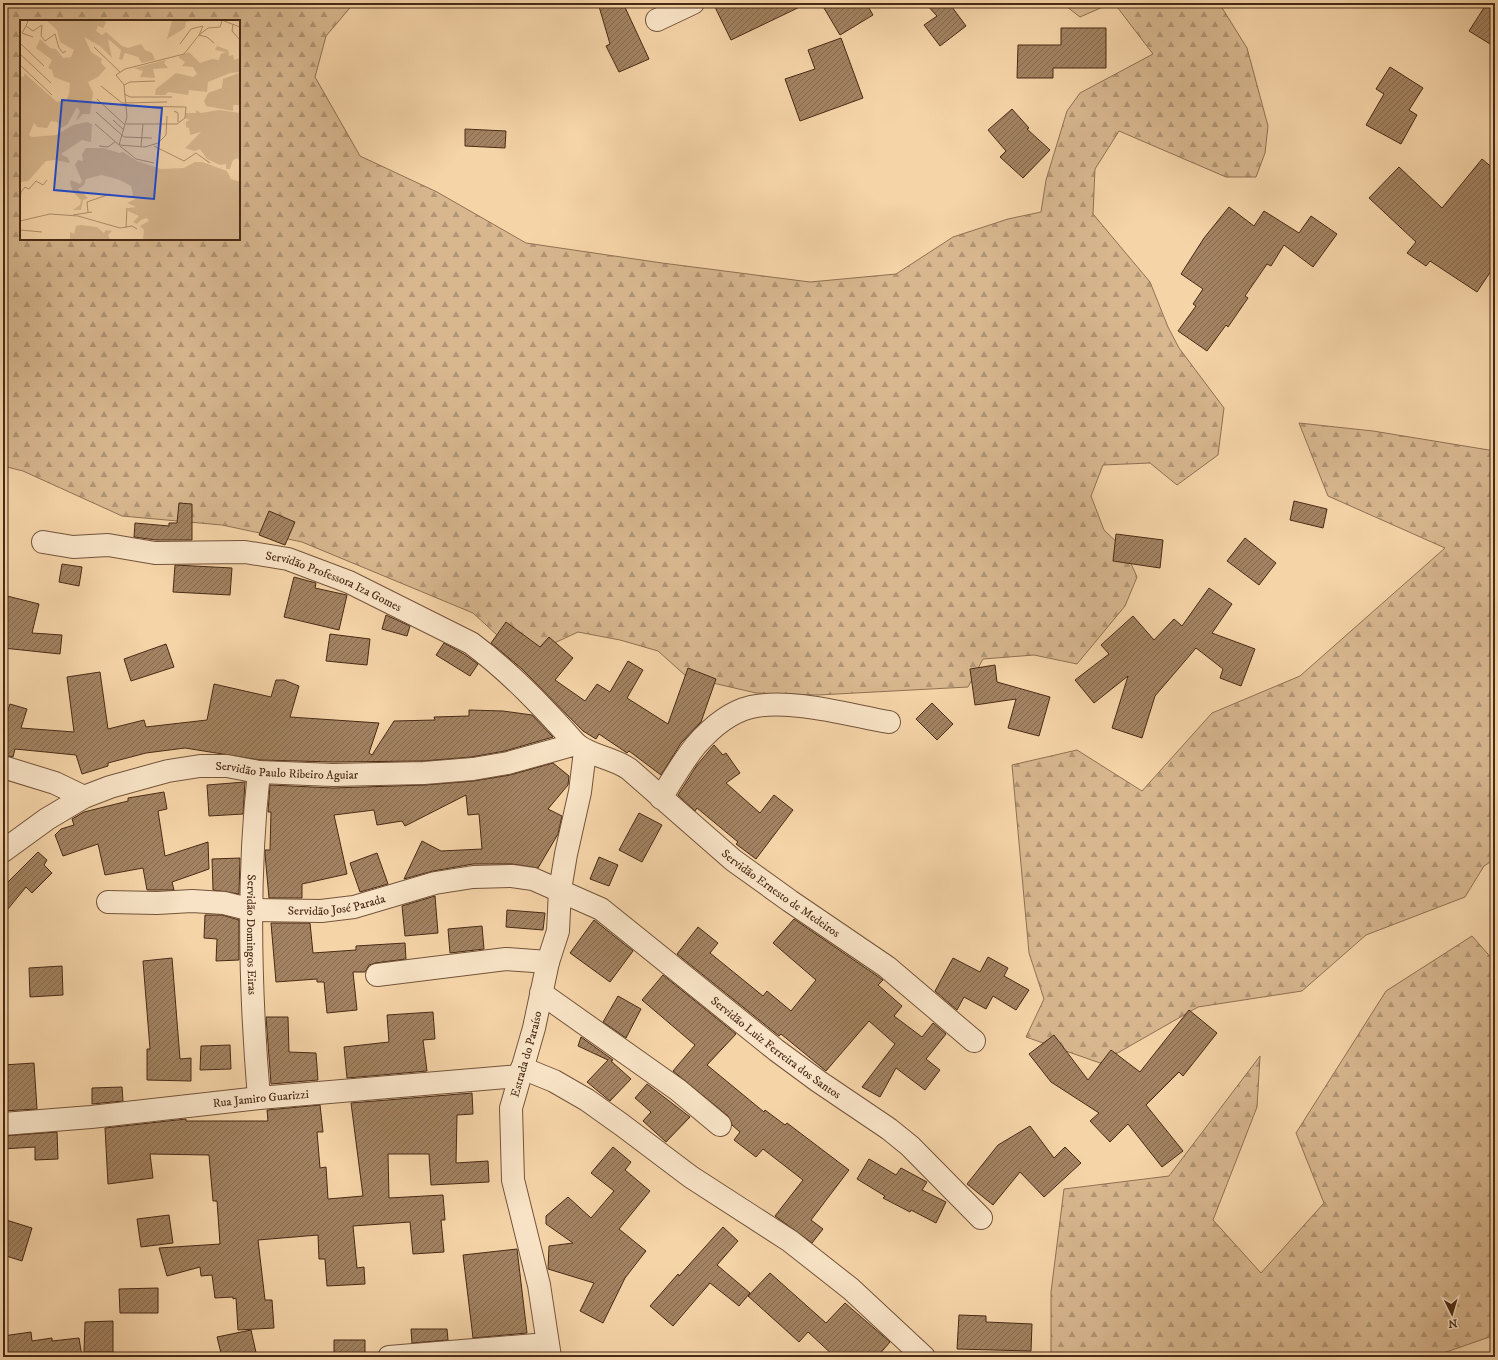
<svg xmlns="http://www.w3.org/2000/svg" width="1498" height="1360" font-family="'IM FELL DW Pica',serif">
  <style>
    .forest { fill: url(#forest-firs); stroke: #907052; fill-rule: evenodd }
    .building { fill: url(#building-hatch); stroke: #492a15 }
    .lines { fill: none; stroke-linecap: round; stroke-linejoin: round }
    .street-casing { stroke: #74543a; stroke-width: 24 }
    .street { stroke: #f8e3c6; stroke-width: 22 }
    .labels { text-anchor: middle; stroke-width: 3.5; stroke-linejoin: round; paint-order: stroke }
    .street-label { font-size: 12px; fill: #492a15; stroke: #f8e3c6 }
    .inset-road { fill: none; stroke: #b0906d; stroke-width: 1 }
    .view { fill: #1d4ed8; fill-opacity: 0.15; stroke: #1d4ed8; stroke-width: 2 }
    .inset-edge { fill: none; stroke: #492a15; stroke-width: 2 }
  </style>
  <defs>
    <pattern id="forest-firs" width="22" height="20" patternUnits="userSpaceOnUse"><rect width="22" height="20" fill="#d8b78f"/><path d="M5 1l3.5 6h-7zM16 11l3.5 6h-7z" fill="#b19574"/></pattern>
    <pattern id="building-hatch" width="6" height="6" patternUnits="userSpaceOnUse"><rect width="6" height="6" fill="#a28261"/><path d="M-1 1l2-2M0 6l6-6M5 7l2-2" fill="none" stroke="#866b4f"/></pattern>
  </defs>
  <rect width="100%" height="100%" fill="#f5d4a8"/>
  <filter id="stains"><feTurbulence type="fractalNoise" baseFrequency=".005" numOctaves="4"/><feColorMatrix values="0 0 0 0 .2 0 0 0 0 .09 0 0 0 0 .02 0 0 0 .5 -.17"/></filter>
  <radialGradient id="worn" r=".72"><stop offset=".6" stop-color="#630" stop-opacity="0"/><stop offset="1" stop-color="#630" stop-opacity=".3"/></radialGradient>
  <!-- forest -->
  <path class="forest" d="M3,3H354L326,36L315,77L360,156L437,192L526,243L662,263L810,282L896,274L953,237L1008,219L1041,212L1046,180L1067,111L1080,93L1153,54L1114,3H1219L1247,48L1268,126L1265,153L1256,177H1226L1119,131L1095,169L1093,214L1150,282L1168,327L1179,348L1224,408L1218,455L1177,485L1150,463L1103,465L1091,496L1104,530L1125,550L1137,577L1125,606L1077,664L1034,655L983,659L968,687L818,695L756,693L687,677L658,651L620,640L578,632L522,658L473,613L302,542L222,525L122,516L23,471L3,466ZM21,21H239V239H21Z
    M1062,3H1112L1080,17Z
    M1299,423L1373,431L1495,451V859L1484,866L1465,897L1366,935L1302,991L1198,1007L1100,1063L1026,1037L1044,999L1029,953L1012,765L1077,750L1142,791L1212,713L1300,676L1445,548L1328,496Z
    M1472,936L1495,962V1335L1432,1357H1051V1292L1064,1189L1169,1176L1260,1056L1257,1107L1213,1220L1261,1273L1324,1203L1296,1133L1386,991Z"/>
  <!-- building -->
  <path class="building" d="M598,3H623L649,59L619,72L606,46L610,44Z
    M713,3H808L731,40Z
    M821,3H866L873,15L840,35Z
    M925,3H949L966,26L940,46L924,25L937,16Z
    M1487,3H1495V47L1469,31Z
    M1061,28H1106V68H1053V78H1017L1018,45H1061Z
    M841,38L863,98L800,121L785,79L815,69L808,50Z
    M1390,67L1423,88L1409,110L1417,115L1401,144L1366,125L1384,94L1376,89Z
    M1012,109L1029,128L1027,129L1050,150L1023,178L1000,157L1006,151L988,130Z
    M465,129L506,131L505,148L465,146Z
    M1482,159L1495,170V265L1477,292L1430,261L1426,266L1407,253L1416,242L1369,198L1399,167L1442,208Z
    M1229,207L1254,226L1264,211L1299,233L1311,216L1337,234L1313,267L1284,245L1271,266L1267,264L1245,296L1248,298L1228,327L1226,325L1207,351L1178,331L1196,306L1193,304L1203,289L1181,274L1204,238Z
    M1294,501L1327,509L1323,528L1290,520Z
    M179,503L192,504V540H156L134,537L135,523L169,526V523H177Z
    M269,511L295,522L285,545L259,535Z
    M1116,534L1163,540L1160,568L1113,561Z
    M1245,538L1276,563L1259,585L1227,561Z
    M62,564L82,567L79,586L59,582Z
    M175,565L232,568L230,595L173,592Z
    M294,577L316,583L315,588L347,595L339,630L284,617Z
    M1209,588L1232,604L1212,633L1255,649L1241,686L1220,678L1223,669L1196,648L1155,696L1142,738L1112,728L1128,676L1094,703L1075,680L1109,654L1101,645L1133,616L1154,640L1174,619L1182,626Z
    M3,595L39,604L32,633L62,635L60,654L3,648Z
    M386,615L410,626L407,636L382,629Z
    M506,622L540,647L549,637L573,658L555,680L585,701L597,684L610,692L628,661L643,670L627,698L668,724L688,668L716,679L701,722L681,743L661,775L629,751L627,753L599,734L596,739L583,731L522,669L491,643Z
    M330,634L370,639L367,665L326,661Z
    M444,643L464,654L478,664L470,676L436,655Z
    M166,644L174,667L131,681L124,659Z
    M995,665L997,682L1050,697L1039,736L1008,728L1016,699L975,705L970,669Z
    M100,672L108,729L144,720L146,727L207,720L214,684L271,697L276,680H284L299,686L290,717L379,723L369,753L372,755L394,721L435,720L434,717L469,716V710L503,711L532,715L553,737L505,751L471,757L423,761L333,762L260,760L185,748L146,753L108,763V766L82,774L76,755L15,749L13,757L3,755V711L7,713L10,704L27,709L21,728L74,732L67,677Z
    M932,703L953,724L937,740L916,719Z
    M714,745L723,755L726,753L740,773L726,783L760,813L774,795L793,810L756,859L736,844L738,842L697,808L695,811L678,795L697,765Z
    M553,763L569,776L568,785L548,809L562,816L558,834L538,868L512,864H473L433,871L404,879L422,841L441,851L482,849L479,814L468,815L466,795L405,826L402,821L377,825L374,810L334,815L347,874L302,884V898H269L265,854V850H270L271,812H268L270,785L333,788L425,785L474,781L510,775Z
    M245,782L243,814L209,816L207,785Z
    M164,792L167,809L158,811L165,856L208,842L209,869L172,882L174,890H147L143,868L105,875L98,844L63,856L55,835L61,829L74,825L72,819L84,812L128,801V798Z
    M639,813L662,825L642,862L619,850Z
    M38,852L47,860L44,865L52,873L32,893L26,887L3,915V887Z
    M377,853L388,884L360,892L350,863Z
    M599,857L618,865L609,886L590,879Z
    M240,858L239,894L213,890L212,859Z
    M435,896L438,933L405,936L402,906Z
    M507,910L545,913L543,930L506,927Z
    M205,915H222L239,920V960L216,961L217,939L204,938Z
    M794,919L883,980L878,985L902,1006L894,1016L922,1037L933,1023L946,1034L926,1059L940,1070L925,1090L896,1068L880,1097L862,1087L895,1044L869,1021L826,1071L781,1034L779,1036L677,954L698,927L718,943L710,953L763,996L767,991L791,1011L816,980L773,943Z
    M594,920L633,951L610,982L570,953Z
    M271,923H310L313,953L356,950V946L405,943L406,959L375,963L369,965L365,972H353L357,1010L327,1013L324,982H317V979L276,982Z
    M482,926L484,949L450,953L448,929Z
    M988,957L1008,968L1004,976L1029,990L1016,1010L993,996L986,1009L964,997L957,1010L935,991L953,958L980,972Z
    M172,958L180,1059L191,1058V1081L147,1080V1049H150L143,961Z
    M62,966L63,995L30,997L29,968Z
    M663,975L736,1034L707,1065L764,1112L765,1110L785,1125L787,1123L849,1170L811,1220L823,1229L812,1243L775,1216L803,1180L763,1149L756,1157L734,1140L740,1132L732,1125L728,1116L673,1071L695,1045L642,1000Z
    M618,996L641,1009L626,1038L603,1022Z
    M1189,1010L1217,1033L1183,1076L1179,1072L1146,1105L1183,1151L1162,1167L1128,1124L1110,1142L1090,1121L1099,1113L1051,1082L1029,1054L1054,1035L1088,1080L1111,1050L1140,1072Z
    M433,1012L435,1039L423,1040L427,1071L347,1078L344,1047L389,1042L387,1015Z
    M266,1017H288L289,1052L316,1053L318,1080L271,1084Z
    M581,1037L613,1060L611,1061L631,1079L610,1101L587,1082L608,1060L578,1046Z
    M230,1045L231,1069L200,1070L201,1046Z
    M34,1063L37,1109L3,1111V1065Z
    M647,1084L690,1117L666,1142L643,1121L651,1112L635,1098Z
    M122,1087L123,1101L92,1104V1088Z
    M472,1093L473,1114L457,1115L456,1163L488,1161L489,1182L431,1185L429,1154H388L389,1198L443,1195L445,1220H441L444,1252L413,1254L410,1222L353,1226L357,1268L364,1267L365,1284L327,1286L325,1259H319L318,1235L258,1240L265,1300H272L274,1328L238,1330L236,1298L233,1299V1297L215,1298L212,1275L201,1276L200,1267L167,1276L159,1248L220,1244L217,1201H213L209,1155L150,1154L153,1178L108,1184L105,1128L186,1119V1121H268L267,1110L320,1105L323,1132H317L320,1168L326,1167L328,1199L363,1196L351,1103Z
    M1030,1126L1054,1158L1065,1147L1081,1163L1044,1197L1020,1172L993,1205L967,1184L998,1145Z
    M57,1132L58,1159L35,1160V1147L3,1149V1136Z
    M613,1147L631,1162L625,1170L650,1191L619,1229L646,1251L625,1278L603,1323L580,1311L594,1283L548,1269L549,1246L573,1243L546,1224V1216L568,1197L591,1218L614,1191L591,1173Z
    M869,1159L896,1175L901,1168L927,1182L922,1190L946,1202L936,1223L911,1210L910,1212L883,1198L885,1196L857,1179Z
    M169,1215L173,1243L141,1247L137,1219Z
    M3,1219L32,1228L22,1261L3,1255Z
    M723,1227L738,1241L717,1265L750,1293L739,1306L710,1283L673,1326L650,1306L678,1274L679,1276Z
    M517,1249L527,1333L473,1338L463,1255Z
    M770,1273L826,1323L845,1303L890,1342L877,1357H835L808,1332L799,1342L748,1296Z
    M158,1288V1313H120L119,1289Z
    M959,1315L986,1316V1322L1032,1324L1031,1351L957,1349Z
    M113,1321V1352H84L85,1322Z
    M411,1329H447L448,1340L412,1343Z
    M251,1330L257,1357H222L217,1337Z
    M31,1332L32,1341L52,1338V1341L79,1338L82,1357H3V1336Z
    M334,1340H365V1357H334Z"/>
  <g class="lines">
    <defs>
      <g id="street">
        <path d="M657,20L693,3"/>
        <path id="s1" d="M43,542L73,547L108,545L155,553L245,552L288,559L349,582L471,643C510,672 544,708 576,744"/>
        <path d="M3,767L55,783L84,797"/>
        <path id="s2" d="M259,772C247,879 250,991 259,1098"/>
        <path d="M661,798C672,780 683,761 696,745C710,729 730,712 751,707C790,698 849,715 889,722"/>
        <path id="s3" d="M3,851L47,819L84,797L110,787L168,771L200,766H227L259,772L333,775L424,773L473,769L508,763L576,744C592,757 612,757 629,769L733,860L790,901L887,967L974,1041"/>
        <path id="s4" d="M108,902L157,903L192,901L224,903L252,910L321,911L354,907L435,883L473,877L512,876L533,879L601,909L776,1050L818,1081L889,1129L910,1146L981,1218"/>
        <path d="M377,975L506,959L548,962"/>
        <path d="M541,993L678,1090L720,1125"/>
        <path d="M522,1068L554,1081L587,1100L622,1125L691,1177L790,1241L851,1289L924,1357"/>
        <path id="s5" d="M3,1124L91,1117L259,1098L519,1076"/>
        <path d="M389,1357L547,1344"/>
        <path id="s6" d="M550,1357L539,1285L513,1180L511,1108L534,1028L548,962L558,931L560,890L566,854L580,792L585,751"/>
      </g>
    </defs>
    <!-- street casing -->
    <use href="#street" class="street-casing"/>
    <!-- street -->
    <use href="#street" class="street"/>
  </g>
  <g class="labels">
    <!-- street labels -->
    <g class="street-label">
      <text dy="4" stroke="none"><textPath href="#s1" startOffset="297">Servidão Professora Iza Gomes</textPath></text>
      <text dy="4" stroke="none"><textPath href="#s3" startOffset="305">Servidão Paulo Ribeiro Aguiar</textPath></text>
      <text dy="4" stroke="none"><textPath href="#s3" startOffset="853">Servidão Ernesto de Medeiros</textPath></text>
      <text dy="4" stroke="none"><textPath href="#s4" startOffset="230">Servidão José Parada</textPath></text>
      <text dy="4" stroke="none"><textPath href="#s2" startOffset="163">Servidão Domingos Eiras</textPath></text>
      <text dy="4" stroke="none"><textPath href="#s4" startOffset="728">Servidão Luiz Ferreira dos Santos</textPath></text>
      <text dy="4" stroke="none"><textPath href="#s6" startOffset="309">Estrada do Paraíso</textPath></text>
      <text dy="4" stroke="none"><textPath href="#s5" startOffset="259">Rua Jamiro Guarizzi</textPath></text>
    </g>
  </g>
  <!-- overview -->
  <g transform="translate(20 20)">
    <rect width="220" height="220" fill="#f5d4a8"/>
    <path d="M27,1H84L86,2L83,8L78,6L76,11L82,15L86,12L102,26L108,28L121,24L125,30L132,33L135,40L122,43L118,37L105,33L102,40L99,39L101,30L88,19L92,38L80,26L64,17L71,32L82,39L81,43L86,48L78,57L68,62L73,73L70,94H63L56,101L60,91L57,87L47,105L41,108L37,102L31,101L27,108L17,107L14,103L9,115L12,117L36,115L53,105L67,102L72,104L71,122L62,120L41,134L48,138L50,143L35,140L26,141L8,161L0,162V56L4,57V53L37,82L47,80L49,73L50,63L34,57L32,50L28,48L32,40L16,28L20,19L30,28L36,29L43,38L51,37L54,30L40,22L37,10ZM152,1H171L166,2L165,8L147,19ZM197,26L208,30L209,36L213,35L214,40L220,38V52L210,53L188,62L187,72L169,70L168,75L148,72L145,75H135L136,69L156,53L173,57L177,54L173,47L162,46L165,42L158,37L169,32L180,43L192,39L199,40L201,34L206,32L195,30ZM146,40L144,43L148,48L133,49L135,58L120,57L123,51L114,48ZM219,53L220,85H213V91L186,86L184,81L188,73L202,68L203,59ZM176,90L181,93L199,90L220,93V141L217,138L213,140L210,149H206V144L200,145L187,139L180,129L174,131L165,128L181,112L170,115L169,108L166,107V102L170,100L165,98L166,93H176ZM66,128H84L99,133L103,132L117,141L141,149L164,148L175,142H182L207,151L211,159L220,162V219H123L124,210L120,206L129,201L127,198L121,200L117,204L113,202L119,196L108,191V188L116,187L107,183L117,178H106L113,175L111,166L100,160L82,155L66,159L64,165L58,169L68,178L63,180L61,190H53L60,185L61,180L53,172L50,163L51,160L60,164L62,161L55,145L58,140L63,141L62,134ZM60,205L77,207L84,213L86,210L92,211L88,215L90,219H50V212L54,214L56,206Z" fill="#d8b78f"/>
    <path class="inset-road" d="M8,1L6,6L13,11L22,5L21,16L25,21L35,14L39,28L43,33L46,31M204,1L220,7M213,4L212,11L220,20M6,6L2,13L13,17M183,6L179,15L187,17L194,23M0,23L24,46M160,24L171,9L183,6M74,27L100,52M0,34L31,63M0,45L32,75M104,65L110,62L135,61M81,66L102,83L147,82M104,74L110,77H152M77,79L105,105M105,86L166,87L165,98L157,104H106M154,91L158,93V102M76,92L104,117L132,118M93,100L104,110M75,104L99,125M99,125L107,97L104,65L96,55L105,49L164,34L179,15L188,8L200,7L202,1M99,125L125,127L138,123L146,115L147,96M79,126L88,127L95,122M100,126L116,139L134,143M121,126L123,104M134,126L164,141L176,133L190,143M0,179L1,172L5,167L9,169L16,161L23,165L27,160M68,192L67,182L90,174M53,195L72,192M0,201L30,194L58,196L100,208L112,206L117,209M106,208L107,188M0,210L22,212"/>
    <path class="view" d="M42,80L142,88L134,179L34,170Z"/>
    <rect width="220" height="220" class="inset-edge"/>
  </g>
  <!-- margin -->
  <rect width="1498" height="1360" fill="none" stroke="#f5d4a8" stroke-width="16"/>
  <rect x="4" y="4" width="1490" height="1352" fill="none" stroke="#492a15" stroke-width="2"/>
  <rect x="8" y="8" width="1482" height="1344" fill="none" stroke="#492a15"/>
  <!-- north arrow -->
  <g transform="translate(1452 1314) rotate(175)" stroke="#f8e3c6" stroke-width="3" paint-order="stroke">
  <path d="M0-3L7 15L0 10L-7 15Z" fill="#492a15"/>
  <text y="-6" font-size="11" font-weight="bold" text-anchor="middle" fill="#492a15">N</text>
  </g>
  <rect width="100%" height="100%" filter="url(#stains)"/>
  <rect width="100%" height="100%" fill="url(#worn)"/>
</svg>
